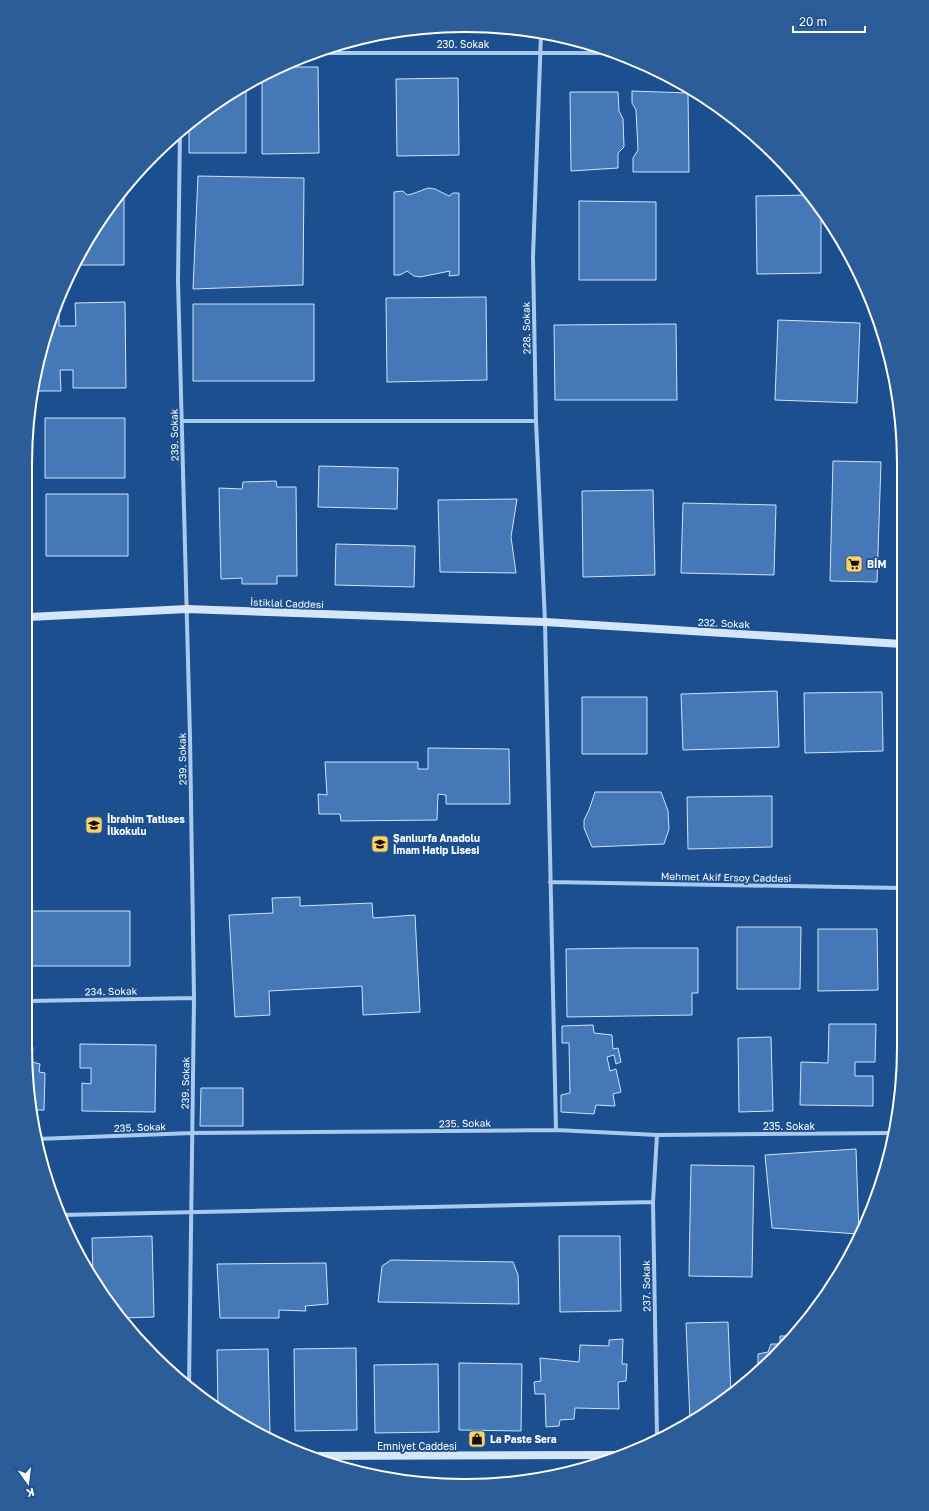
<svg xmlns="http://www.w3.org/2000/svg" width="929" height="1511" font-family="'Golos Text',sans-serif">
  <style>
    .building { fill: #4478b7; stroke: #cfe3fa }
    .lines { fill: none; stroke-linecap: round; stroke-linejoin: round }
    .street { stroke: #a9c9ee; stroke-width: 4 }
    .secondary { stroke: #d6e6fa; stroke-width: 8 }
    .labels { text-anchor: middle; stroke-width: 3.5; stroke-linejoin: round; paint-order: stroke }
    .street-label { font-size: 10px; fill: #fff; stroke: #1b4f8f }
    .poi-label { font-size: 10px; font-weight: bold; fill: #fff; stroke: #1b4f8f; text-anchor: start }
    .rim { fill: none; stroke: #fff; stroke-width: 2 }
  </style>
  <rect width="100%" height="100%" fill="#1b4f8f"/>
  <!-- building -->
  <path class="building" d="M282,67H318L319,153L262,154V76Z
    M458,78L459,155L397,156L396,79Z
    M246,83V153H189V124Z
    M632,91L688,93L689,172H633V158L638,150L636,110L632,103Z
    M570,92H618L619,111L623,119L624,147L618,153V168L571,171Z
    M198,176L304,178L303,285L193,289Z
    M124,188V265H76L116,197Z
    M428,188L435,189L449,196L453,193H459V275L449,276L450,271L420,277L414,276L407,271L400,275H394V192L403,191L407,195L412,194Z
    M809,195L821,211V273L757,274L756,196Z
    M579,201L656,202V280H579Z
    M486,297L487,380L387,382L386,298Z
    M57,302H59V326H76L75,303L125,302L126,388H73V370H60L61,391H33Z
    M193,304H314V381H193Z
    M778,320L860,323L857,403L775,400Z
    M676,324L677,400H555L554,325Z
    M45,418H125V478H45Z
    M833,461L881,462L877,582L830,581Z
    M319,466L398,468L397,509L318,507Z
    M276,481L277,487H296L297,576H277V584H242V578L221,579L219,488L242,489L243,482Z
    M653,490L655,575L583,577L582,491Z
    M46,494H128V556H46Z
    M517,499L511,537L516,573L440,572L438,500Z
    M683,503L776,505L774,575L681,573Z
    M336,544L415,546L414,587L335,585Z
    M777,691L779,747L683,750L681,694Z
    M882,692L883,751L805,753L804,693Z
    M582,697H647V754H582Z
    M428,748L509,749L510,804H446V795L438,794L437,820L341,821L340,814H319L318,794L327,795L325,762H418V769H428Z
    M595,792H661L668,811L669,829L664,844L592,847L584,828V820L589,810Z
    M772,796V847L688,849L687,797Z
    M300,897V906L372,903L373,918L415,915L420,1012L363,1015L362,986L269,991L270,1015L235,1017L229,915L273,913L272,898Z
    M29,911H130V966H29Z
    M737,927H801L800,989H737Z
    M818,929H877L878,990L818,991Z
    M628,948H698V993H692V1015L567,1017L566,949Z
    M829,1024H876L875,1062H855V1076H873V1106L800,1105L801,1062L828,1063Z
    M593,1025L594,1033L612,1035L613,1049L618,1048L621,1062L616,1064L614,1055L607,1057L610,1071L616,1069L621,1092L613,1094L615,1106L596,1105L594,1114L561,1112V1095L570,1093L569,1043H562V1026Z
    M771,1037L773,1111L739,1112L738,1038Z
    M80,1044L156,1045L155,1112L82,1111V1083L91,1084V1068H80Z
    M29,1047H33L32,1062L40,1064L39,1072L45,1073L44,1110H30L29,1104Z
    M201,1088H243V1126H200Z
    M856,1149L859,1234L772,1228L765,1155Z
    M691,1165L754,1166L752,1277L689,1276Z
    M152,1236L154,1317L120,1318L116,1314L93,1278L92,1238Z
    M559,1236H620L621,1311L560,1312Z
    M391,1260L513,1262L518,1275L519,1304L378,1302L382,1266Z
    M326,1263L328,1304L305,1306L306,1311L279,1310V1318H220L217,1264Z
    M728,1322L731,1394L709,1412L690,1421L686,1323Z
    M780,1336H794L775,1357L758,1371V1354L768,1352L771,1344H780Z
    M623,1339L622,1364H627L626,1381L618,1382L619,1409L575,1408L574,1419L560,1420L559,1426L546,1427L545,1394H535L534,1382L541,1381L540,1358L579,1362L580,1345L609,1346V1340Z
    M356,1348L357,1430L295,1431L294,1349Z
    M268,1349L270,1432H256L218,1408L217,1350Z
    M459,1363L522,1364L521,1431L459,1430Z
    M438,1364L439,1432L375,1433L374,1365Z"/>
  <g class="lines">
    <!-- street -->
    <path class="street" d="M541,34L533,257L536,421L545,622L556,1130
      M314,53H612
      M180,130L178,280L190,737L194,998L189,1387
      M182,421H536
      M550,882L901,888
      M29,1001L194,998
      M657,1135L653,1202L657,1437
      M37,1139L192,1133L556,1130L657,1135L892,1133
      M60,1215L653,1202"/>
    <!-- secondary -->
    <path class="secondary" d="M29,617L187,609L545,622L902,644
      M308,1456L621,1455"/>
  </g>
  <!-- icons -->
  <defs>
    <symbol id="supermarket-square" viewBox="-11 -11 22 22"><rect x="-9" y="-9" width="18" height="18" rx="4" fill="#ffd166" stroke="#1b4f8f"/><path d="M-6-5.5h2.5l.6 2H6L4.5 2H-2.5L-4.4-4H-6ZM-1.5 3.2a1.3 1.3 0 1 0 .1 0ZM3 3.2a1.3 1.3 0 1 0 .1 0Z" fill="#111"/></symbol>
    <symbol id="school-square" viewBox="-11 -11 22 22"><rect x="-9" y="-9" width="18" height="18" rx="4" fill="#ffd166" stroke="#1b4f8f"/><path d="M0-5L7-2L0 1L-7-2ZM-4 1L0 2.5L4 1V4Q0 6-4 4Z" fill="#111"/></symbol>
    <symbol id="shop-square" viewBox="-11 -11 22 22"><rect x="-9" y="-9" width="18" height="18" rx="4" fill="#ffd166" stroke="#1b4f8f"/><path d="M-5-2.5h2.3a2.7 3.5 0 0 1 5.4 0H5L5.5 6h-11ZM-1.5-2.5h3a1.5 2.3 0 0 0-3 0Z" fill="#111"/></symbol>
  </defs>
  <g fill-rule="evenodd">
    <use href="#supermarket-square" x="844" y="554" width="20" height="20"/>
    <use href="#school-square" x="84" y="815" width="20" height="20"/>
    <use href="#school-square" x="370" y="834" width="20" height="20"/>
    <use href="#shop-square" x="467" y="1429" width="20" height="20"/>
  </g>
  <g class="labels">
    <!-- street labels -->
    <g class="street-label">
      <text x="463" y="48">230. Sokak</text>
      <text transform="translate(526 328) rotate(-91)" y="4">228. Sokak</text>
      <text transform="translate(174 435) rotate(-91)" y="4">239. Sokak</text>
      <text transform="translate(287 603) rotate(2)" y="4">İstiklal Caddesi</text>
      <text transform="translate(724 623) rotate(3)" y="4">232. Sokak</text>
      <text transform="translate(182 759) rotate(-91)" y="4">239. Sokak</text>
      <text transform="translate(726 877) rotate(1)" y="4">Mehmet Akif Ersoy Caddesi</text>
      <text transform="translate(111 991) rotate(-1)" y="4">234. Sokak</text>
      <text transform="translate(185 1083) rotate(-89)" y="4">239. Sokak</text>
      <text transform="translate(465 1123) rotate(-1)" y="4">235. Sokak</text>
      <text x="789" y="1130">235. Sokak</text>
      <text transform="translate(140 1127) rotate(-2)" y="4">235. Sokak</text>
      <text transform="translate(646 1286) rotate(-91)" y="4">237. Sokak</text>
      <text x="417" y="1450">Emniyet Caddesi</text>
    </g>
    <!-- poi labels -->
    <g class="poi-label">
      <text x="867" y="568">BİM</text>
      <text x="107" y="823">İbrahim Tatlıses<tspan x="107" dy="12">İlkokulu</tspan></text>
      <text x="393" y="842">Şanlıurfa Anadolu<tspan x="393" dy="12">İmam Hatip Lisesi</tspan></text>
      <text x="490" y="1443">La Paste Sera</text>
    </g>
  </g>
  <!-- crop -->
  <path d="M0 0H929V1511H0ZM464 32H465A432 432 0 0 1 897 464V1047A432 432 0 0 1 465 1479H464A432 432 0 0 1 32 1047V464A432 432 0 0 1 464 32Z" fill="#2d5d98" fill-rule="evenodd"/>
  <path class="rim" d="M464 32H465A432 432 0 0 1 897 464V1047A432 432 0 0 1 465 1479H464A432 432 0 0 1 32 1047V464A432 432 0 0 1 464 32Z"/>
  <!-- north arrow -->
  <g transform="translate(28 1483) rotate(166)" stroke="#1b4f8f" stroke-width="3" paint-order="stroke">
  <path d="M0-3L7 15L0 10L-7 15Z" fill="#ffffff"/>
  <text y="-6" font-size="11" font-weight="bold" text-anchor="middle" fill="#ffffff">K</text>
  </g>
  <!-- scale -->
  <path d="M793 26v6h72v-6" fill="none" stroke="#ffffff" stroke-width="2"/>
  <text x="799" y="26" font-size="12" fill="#ffffff" stroke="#1b4f8f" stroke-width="3" paint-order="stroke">20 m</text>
</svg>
